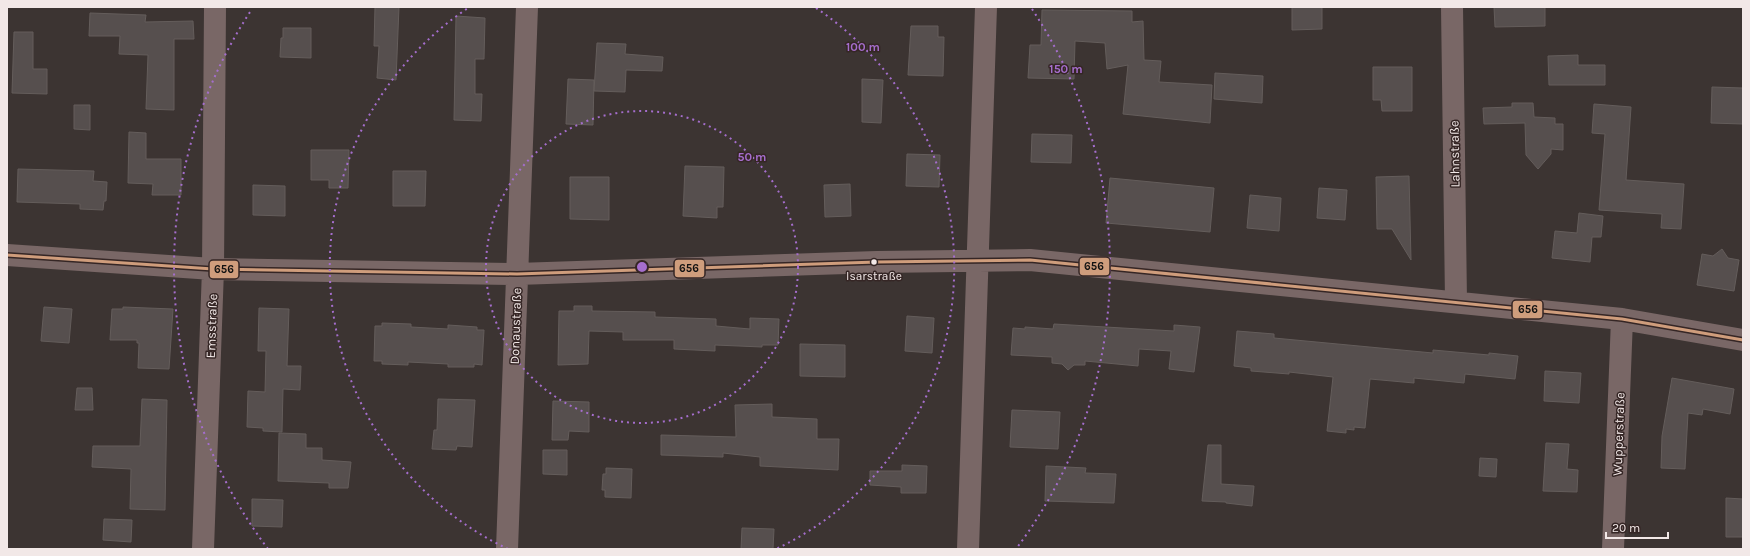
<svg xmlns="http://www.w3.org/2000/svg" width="1750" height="556" font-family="Karla,sans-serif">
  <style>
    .building { fill: #564f4e; stroke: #645d5b }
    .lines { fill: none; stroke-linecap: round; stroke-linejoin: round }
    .minor { stroke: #796766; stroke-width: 22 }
    .bus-1-casing { stroke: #352625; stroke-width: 6 }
    .bus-1 { stroke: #cf9d7c; stroke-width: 3 }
    .ring { fill: none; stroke: #a56ecd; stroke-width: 2; stroke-dasharray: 2 4 }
    .bus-dot { fill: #f2e8e7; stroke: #352625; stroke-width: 1.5 }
    .labels { text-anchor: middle; stroke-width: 3; stroke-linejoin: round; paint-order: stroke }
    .bus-label { font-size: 12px; fill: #f2e8e7; stroke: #352625 }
    .street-label { font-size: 13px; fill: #f2e8e7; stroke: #352625 }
    .centre { fill: #a56ecd; stroke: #352625; stroke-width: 2 }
    .ring-label { font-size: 12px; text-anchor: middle; font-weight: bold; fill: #a56ecd; stroke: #352625; stroke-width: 3; stroke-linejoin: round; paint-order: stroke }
    .line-badge { stroke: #352625; stroke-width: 1.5 }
    .pale-badge-label { font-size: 11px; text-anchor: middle; font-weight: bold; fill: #111 }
  </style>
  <rect width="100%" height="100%" fill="#3c3432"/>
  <!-- building -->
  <path class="building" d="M375,7H399L396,80L377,78L379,46H374Z
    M1292,7H1322V29L1292,30Z
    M1494,7H1545V26L1495,27Z
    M1042,10L1132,11V22L1143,21L1144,60L1161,61L1159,82L1212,85L1210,123L1123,114L1128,65L1107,69L1105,43L1075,41L1074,79L1028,78L1030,45H1041Z
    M90,13L146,15L145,22L193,21L194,39H174V110L146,109L148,55L119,54L120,36H89Z
    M456,16L485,18L484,59H475V94H482L481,121L454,120Z
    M911,26H938V37H944L943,76L908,75Z
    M283,28H311V58L280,57L281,38H283Z
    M14,32H33V69H47V94L12,93Z
    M597,43L626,44L625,54L663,57L662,71L626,70L625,92L594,91Z
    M1578,55V65H1605V85H1549L1548,56Z
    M1373,67H1412V111H1382L1381,100H1373Z
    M1215,73L1263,76L1262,103L1214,99Z
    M568,79L594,80L593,125L566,124Z
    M862,79L883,80L881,123L862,122Z
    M1712,87L1743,88V124L1711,123Z
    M1512,103H1533L1534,117L1555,118V124H1563V150L1551,149V154L1538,169L1526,155L1525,123L1484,124L1483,108L1512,107Z
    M1594,104L1631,107L1626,180L1684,184L1681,229L1661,228L1662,214L1599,210L1605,134L1592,133Z
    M74,105H90V130L74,129Z
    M129,132L146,133V159H181V195H152L153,184L128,183Z
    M1032,134L1072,135L1071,163L1031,162Z
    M311,150H349L348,188H329V180H311Z
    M907,154L940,155L939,187L906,186Z
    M685,166L724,167L723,207H717V218L683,216Z
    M18,169L94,171L93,181L107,182L106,201H104L103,210L80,209V204L17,202Z
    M393,171H426L425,206H393Z
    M1409,176L1411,260L1392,229H1377L1376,177Z
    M570,177H609V220L570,219Z
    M1110,178L1214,188L1210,232L1106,223Z
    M850,184L851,216L825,217L824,185Z
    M253,185L285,186V216L253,215Z
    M1319,188L1347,190L1345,220L1317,218Z
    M1250,195L1281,198L1279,231L1247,228Z
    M1579,213L1603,216L1601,237H1592L1590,262L1552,258L1555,231L1577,233Z
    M1722,249L1728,258L1739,260L1734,291L1697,285L1702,254L1713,256Z
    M574,306H592V311L655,312V317L716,319V326L750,329V318L779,319L778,345H762V347L715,345V351L674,349V340H623V332L589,331L588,364L558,365L559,311H574Z
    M44,307L72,309L69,343L41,341Z
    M123,307L173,309L169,369L138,368L139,343H137V340H110L112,309H123Z
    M259,308L289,309L287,366H301L300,390L283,389L282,432L263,431V428L247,427L248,391L265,392L266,351H258Z
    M907,316L934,318L932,353L905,351Z
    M382,323L411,324V327L448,329V325L477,327V330H484L482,365L474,364V367H448V364L408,362V365L382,364V361H374L375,326H382Z
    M1054,324L1174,331V325L1200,327L1194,372L1169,369L1171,351L1139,349L1138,366L1085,361V365H1074L1068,370L1062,364L1052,363V357L1011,355L1013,328L1025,329V327L1053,329Z
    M1237,331L1274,334V338L1433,353V350L1489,355V353L1518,356L1515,379L1465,374L1464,383L1414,378V383L1370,379L1365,428L1354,427V430L1346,429V433L1327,431L1333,377L1289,372V374L1251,371V368L1234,366Z
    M800,344L845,345V377L800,376Z
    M1545,371L1581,373L1579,403L1544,401Z
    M1672,378L1734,389L1730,414L1703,409L1702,415L1688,413L1685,469L1661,468L1662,436Z
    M77,388H92L93,410H75Z
    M142,399L167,400L165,510L130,509L131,469L92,467L93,446H140Z
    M438,399L475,400L472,447L457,446L456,450L432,449L434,430H437Z
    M553,401L589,402V432L569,431L568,440H552Z
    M772,404V417L817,419V439H839L838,470L760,466V457L723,453V457L661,455V435L736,437L735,405Z
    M1012,410L1060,412L1058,449L1010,447Z
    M279,433L306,434V448H322V460L351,462L348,488H329V483L278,481Z
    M1546,443L1569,444L1567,469L1578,470L1577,492L1543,491Z
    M1208,445H1221V484L1254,486L1252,506L1226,503V502L1202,501Z
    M543,450H567V475L543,474Z
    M1480,458L1497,459L1496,477L1479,476Z
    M902,465L927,466L926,493H901V487L870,485V471H902Z
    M1046,466L1086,468L1085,473L1116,474L1114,503L1045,501Z
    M606,468L632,469L631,498L605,497V490H602L603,474H606Z
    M1726,498L1743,499V537H1726Z
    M252,499L283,500L282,527L252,526Z
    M104,519L132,520L131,542L103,540Z
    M742,528L774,529L773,549H741Z"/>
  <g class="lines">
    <!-- minor -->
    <path class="minor" d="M1452,7L1456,301
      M7,255L213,269L517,274L877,262L1030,260L1622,319L1743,340
      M203,549L213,269L215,7
      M507,549L527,7
      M968,549L986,7
      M1613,549L1622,319"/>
    <defs>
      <path id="bus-1" d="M7,255L213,269L517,274L877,262L1030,260L1622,319L1743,340"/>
    </defs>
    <!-- bus-1 casing -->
    <use href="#bus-1" class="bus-1-casing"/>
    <!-- bus-1 -->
    <use href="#bus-1" class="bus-1"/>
  </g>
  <!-- distance rings -->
  <g class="ring">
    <circle cx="642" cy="267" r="156"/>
    <path d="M508 549A312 312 0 0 1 468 8M816 8A312 312 0 0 1 776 549"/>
    <path d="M268 549A468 468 0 0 1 252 9M1032 9A468 468 0 0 1 1016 549"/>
  </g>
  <!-- markers -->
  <circle class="bus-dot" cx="874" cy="262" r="3.5"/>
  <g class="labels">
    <!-- bus labels -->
    <g class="bus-label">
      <text x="874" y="280">Isarstraße</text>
    </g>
    <!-- street labels -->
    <g class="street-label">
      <text transform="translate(1454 154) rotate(-91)" y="5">Lahnstraße</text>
      <text transform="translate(211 326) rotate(-88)" y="5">Emsstraße</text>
      <text transform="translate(515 326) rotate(-88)" y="5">Donaustraße</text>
      <text transform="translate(1618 434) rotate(-88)" y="5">Wupperstraße</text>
    </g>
  </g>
  <circle cx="642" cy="267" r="6" class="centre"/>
  <g class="ring-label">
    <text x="863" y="51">100 m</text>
    <text x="1066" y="73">150 m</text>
    <text x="752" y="161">50 m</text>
  </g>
  <g class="line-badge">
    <rect x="1079" y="257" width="31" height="19" rx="4" fill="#cf9d7c"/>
    <rect x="674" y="259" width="31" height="19" rx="4" fill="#cf9d7c"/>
    <rect x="209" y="260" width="30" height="19" rx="4" fill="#cf9d7c"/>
    <rect x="1512" y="300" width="31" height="19" rx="4" fill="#cf9d7c"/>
  </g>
  <g class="pale-badge-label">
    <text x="1094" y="270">656</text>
    <text x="689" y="272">656</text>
    <text x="224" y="273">656</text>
    <text x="1528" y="313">656</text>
  </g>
  <!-- border -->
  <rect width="1750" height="556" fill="none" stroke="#f2e8e7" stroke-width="16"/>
  <!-- scale -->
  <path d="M1606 532v6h62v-6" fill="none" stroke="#f2e8e7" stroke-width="2"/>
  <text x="1612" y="532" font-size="12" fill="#f2e8e7" stroke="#352625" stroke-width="3" paint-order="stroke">20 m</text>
</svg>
